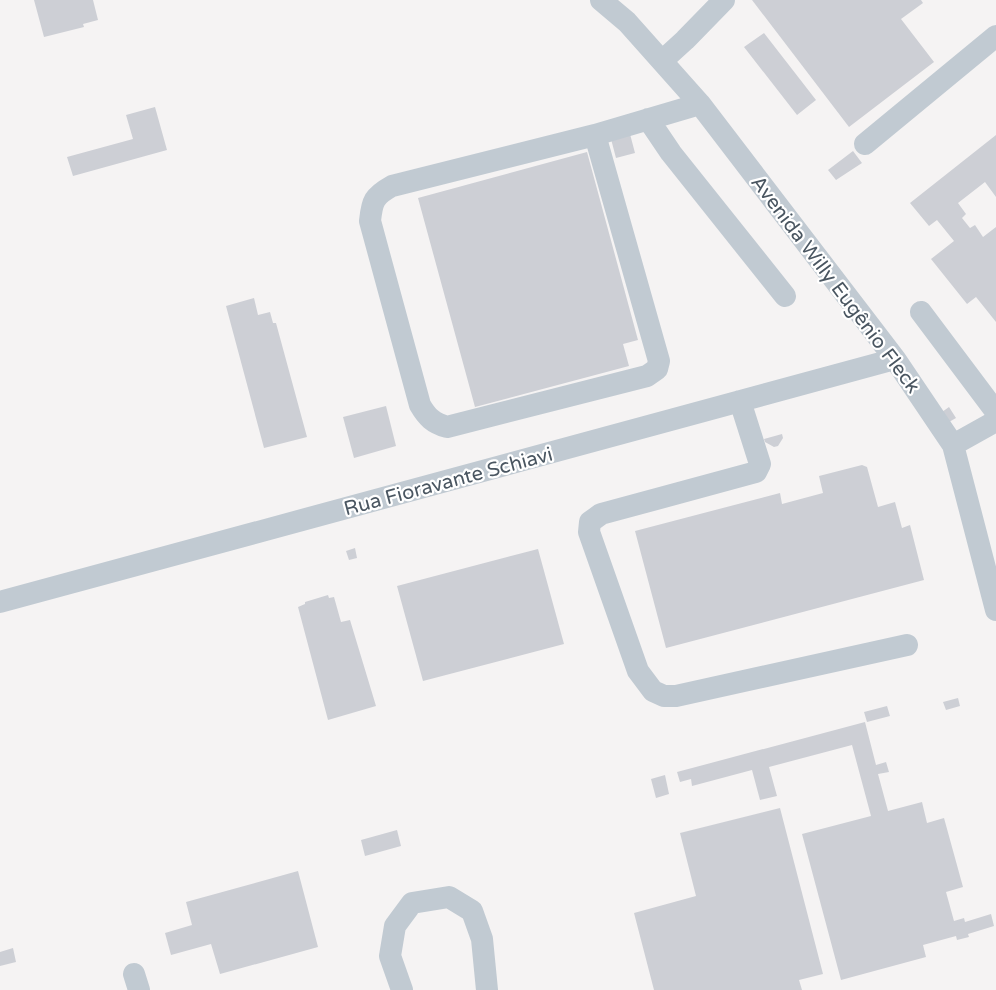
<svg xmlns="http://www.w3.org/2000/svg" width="996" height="990" font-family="'Varela Round',sans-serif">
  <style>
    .building { fill: #cdcfd5 }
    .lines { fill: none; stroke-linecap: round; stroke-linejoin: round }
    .minor { stroke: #c1cad2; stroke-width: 22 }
    .labels { text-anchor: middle; stroke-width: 4.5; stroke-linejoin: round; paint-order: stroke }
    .street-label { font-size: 20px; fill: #4a5661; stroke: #fff }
  </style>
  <rect width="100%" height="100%" fill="#f5f3f3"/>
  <!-- building -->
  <path class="building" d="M34,0H93L98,20L83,24L84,27L44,37Z
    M752,0H921L923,3L901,19L934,62L849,127Z
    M764,33L816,100L797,115L744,47Z
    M155,107L167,150L73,176L67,157L133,139L126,115Z
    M630,134L635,153L616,158L611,139Z
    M996,135V197L985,182L958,203L966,214L962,218L970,228L975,225L983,237L996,227V322L976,297L967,304L931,259L954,241L937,220L929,226L910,203Z
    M853,151L862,163L836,180L828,170Z
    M587,152L638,340L623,344L629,366L475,407L418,198Z
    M254,298L258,315L270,312L273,323H276L307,437L264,448L226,306Z
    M386,406L396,446L354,458L343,417Z
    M949,407L956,418L949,422L942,412Z
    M782,434L783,438L778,446L774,447L765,442L764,439Z
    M862,465L867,467L878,507L895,502L902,528L910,525L924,580L666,648L635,531L780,493L782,504L823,493L819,476Z
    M355,548L357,558L349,560L346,551Z
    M538,549L564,644L423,681L397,586Z
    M328,595L329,598L334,597L341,622L350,620L376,706L328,720L298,607L305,604V602Z
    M958,698L960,706L946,710L943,702Z
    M887,706L890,716L867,722L864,712Z
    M865,722L876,765L886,762L889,772L878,774L888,811L922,802L927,823L944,818L963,887L946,892L954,921L964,918L965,922L991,914L994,926L968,934L969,937L957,940L956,936L923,945L926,957L841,980L802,834L871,816L852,745L769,767L777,796L760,800L752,770L692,786L691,779L680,782L677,772Z
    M665,775L669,794L656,798L651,779Z
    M780,808L823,974L799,980L802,990H654L634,913L696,896L680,833Z
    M397,830L401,846L365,856L361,840Z
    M298,871L318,947L220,974L211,944L171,955L165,933L192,925L186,902Z
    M13,948L16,962L0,966V952Z"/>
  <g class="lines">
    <!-- minor -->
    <path class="minor" d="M601,0L627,22L700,104L895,359L953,445L996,610
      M662,61L685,40L724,0
      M648,119L671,153L785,296
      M595,135L659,361L657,369L647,376L447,427C433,423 427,417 420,405L370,221C372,201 374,196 392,186L595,135L700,104
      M865,144L996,36
      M921,312L996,412
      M740,401L760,464L756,472L601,514L590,522L589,532L638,671L653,691L664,696H676L907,645
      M953,445L996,421
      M0,602L895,359
      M134,974L139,990
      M402,990L390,956L395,926L412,903L449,897L472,911L482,939L487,990"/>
  </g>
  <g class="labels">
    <!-- street labels -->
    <g class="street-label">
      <text transform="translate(836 284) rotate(53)" y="7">Avenida Willy Eugênio Fleck</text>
      <text transform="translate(448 481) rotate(-15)" y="7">Rua Fioravante Schiavi</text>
    </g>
  </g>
</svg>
